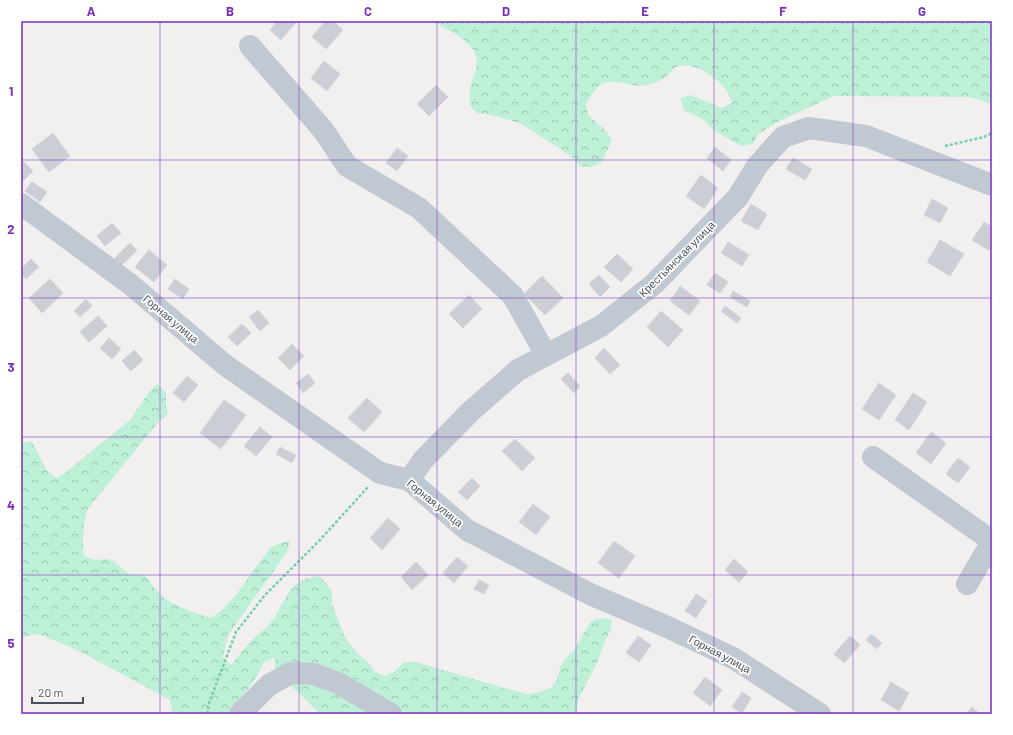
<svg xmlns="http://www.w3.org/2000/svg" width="1013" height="735" font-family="Barlow,sans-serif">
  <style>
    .forest { fill: url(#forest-crowns) }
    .building { fill: #cbced5; stroke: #d3d5db }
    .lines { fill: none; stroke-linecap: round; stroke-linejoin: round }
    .path { stroke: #74cfab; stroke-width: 2.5; stroke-dasharray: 3 2; stroke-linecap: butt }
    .minor { stroke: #c0c8d2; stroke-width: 22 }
    .grid { fill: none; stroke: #7b2cbf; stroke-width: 1; stroke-opacity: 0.55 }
    .labels { text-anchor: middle; stroke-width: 3.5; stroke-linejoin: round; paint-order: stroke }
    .street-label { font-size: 11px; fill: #47515e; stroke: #fff }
    .neatline { fill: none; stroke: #7b2cbf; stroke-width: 1.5 }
    .grid-label { font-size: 13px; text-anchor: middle; font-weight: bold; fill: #7b2cbf }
  </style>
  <defs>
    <pattern id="forest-crowns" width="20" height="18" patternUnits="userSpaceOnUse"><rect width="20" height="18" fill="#bdf0d6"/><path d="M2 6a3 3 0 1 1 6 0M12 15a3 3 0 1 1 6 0" fill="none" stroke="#9bc5b1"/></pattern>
  </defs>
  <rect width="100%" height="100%" fill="#f2f0ef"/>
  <!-- forest -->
  <path class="forest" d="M432,21H992V104L970,97L834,96L778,122L758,134L753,144L741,146L712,129L704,120L684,110L680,98L691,95L722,108L732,102C730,98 729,94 727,91C718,78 690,58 674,68C672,70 670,73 668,75C663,80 652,84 646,85C640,87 633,85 627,84C603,78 598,83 586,104L588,115L606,131L612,140L602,162L591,167L580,166L571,156L520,123L487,114L477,113C474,110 470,107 470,103C465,77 492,63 464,40C455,32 442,27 432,21Z
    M157,384L166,392V403L168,414L159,421L87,510C83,525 82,541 84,556C88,557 92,560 96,560C99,560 102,559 106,559C124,561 119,579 145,574C163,605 179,606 210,618L220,612L235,596L270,548L280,543L290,541L287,552L228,635L223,657L231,665C239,655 247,644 257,635C260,632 264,630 267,627C286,607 284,580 319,576L326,583L332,592V604L345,637L359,655L368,662L375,672L385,676L395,671L404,662H416L504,688L527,694L539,692L551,688L557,679L560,668L565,659L574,650L591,621L602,618L612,620L610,631L605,641L597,663L579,698L576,714H320L275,670V658L264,662C256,682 241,697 228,714H171L172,711L170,700L79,651L39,634L27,636L21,639V443L31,441L37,451L47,471L56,478L65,473L130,420L149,392Z"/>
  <!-- building -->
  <path class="building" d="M277,21H294L296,22L281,40L270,30Z
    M325,21H333L343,30L326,49L312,37Z
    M324,61L340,74L327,91L311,78Z
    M436,85L448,97L429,116L417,104Z
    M53,133L70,156L49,172L32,149Z
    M715,147L731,160L723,171L707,158Z
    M397,148L408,156L397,171L386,163Z
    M793,158L812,169L805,180L786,169Z
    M24,162L33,171L21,183V166Z
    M701,175L718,188L704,209L686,196Z
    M32,182L47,192L40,202L25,191Z
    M932,199L948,208L940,223L924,215Z
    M751,204L767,214L758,230L741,221Z
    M984,222L992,227V248L990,251L972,240Z
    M112,223L121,233L105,246L97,236Z
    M940,240L964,254L950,276L927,262Z
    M728,242L749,255L742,266L721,253Z
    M130,243L137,250L121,266L114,259Z
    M149,250L167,265L154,282L135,267Z
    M617,254L633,269L621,282L604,267Z
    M31,259L39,267L26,279L21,274V269Z
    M715,273L728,282L720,293L707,285Z
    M599,275L610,287L600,297L589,284Z
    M542,276L563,298L545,315L524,294Z
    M50,279L63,293L42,313L29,298Z
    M175,279L189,289L183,299L168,289Z
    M680,286L700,301L689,315L670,301Z
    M733,291L750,301L747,307L730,297Z
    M469,295L482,309L463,328L449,314Z
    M86,299L92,306L80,317L74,311Z
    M725,306L741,318L737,323L721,311Z
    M258,310L269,323L260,331L249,317Z
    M661,311L683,330L668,347L647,327Z
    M98,316L107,326L89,342L80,332Z
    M242,324L251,333L237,346L228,337Z
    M109,338L121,349L112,359L100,348Z
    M292,344L304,356L290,370L278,358Z
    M604,348L620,365L610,374L595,358Z
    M134,350L143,360L131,371L122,361Z
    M568,373L580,386L574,393L561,379Z
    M308,374L315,383L303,393L296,383Z
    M187,376L198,385L184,402L173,393Z
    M879,383L896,395L879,420L862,409Z
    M913,393L927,402L909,430L895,420Z
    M367,398L382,412L364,432L348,418Z
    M224,400L246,415L221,449L200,433Z
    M260,427L272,437L256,456L244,446Z
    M931,432L946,443L931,464L916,453Z
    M515,439L535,458L522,471L502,451Z
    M280,447L296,455L292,463L276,454Z
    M958,458L970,467L958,483L946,474Z
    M472,478L480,486L467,500L458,492Z
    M533,504L550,517L536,535L519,522Z
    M388,518L400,529L382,550L370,538Z
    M614,541L635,556L619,578L598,563Z
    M457,557L468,566L454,583L443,573Z
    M734,559L748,572L739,582L725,570Z
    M416,562L428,575L412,590L401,577Z
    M479,580L489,585L484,594L474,589Z
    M696,594L707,601L696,618L685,611Z
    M871,634L882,643L877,649L866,640Z
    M638,636L651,645L639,662L626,653Z
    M850,636L860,645L844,663L834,654Z
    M705,677L722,690L710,706L693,693Z
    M891,682L909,693L899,711L881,700Z
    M742,692L751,698L742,713L732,707Z
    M972,707L979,713L978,714H966Z"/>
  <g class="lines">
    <!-- path -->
    <path class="path" d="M945,146L984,137L992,133
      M207,714L209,703L236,632L265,595L318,542L368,487"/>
    <!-- minor -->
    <path class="minor" d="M250,46L324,131L347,166L419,208L513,296L546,355
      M21,204L130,284L225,365L380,473L409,480L467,530L592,595L663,625L733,658L820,714
      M873,457L992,541
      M409,480L423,460L471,411L518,370L601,326L654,284L738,197L757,166L783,137L809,128L866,136L992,185
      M967,584L992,542
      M240,714L269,685L291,673L314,674L338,683L391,714"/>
  </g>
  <!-- grid -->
  <path class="grid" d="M160,21V714M299,21V714M437,21V714M576,21V714M714,21V714M853,21V714M21,160H992M21,298H992M21,437H992M21,575H992"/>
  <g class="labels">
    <!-- street labels -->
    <g class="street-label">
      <text transform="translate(677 259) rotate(-45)" y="4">Крестьянская улица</text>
      <text transform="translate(171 319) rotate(40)" y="4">Горная улица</text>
      <text transform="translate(435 503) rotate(39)" y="4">Горная улица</text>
      <text transform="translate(720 654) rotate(28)" y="4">Горная улица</text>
    </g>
  </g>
  <!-- border -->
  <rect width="1013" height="735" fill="none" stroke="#ffffff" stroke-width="44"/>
  <!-- scale -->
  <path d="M32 697v6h51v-6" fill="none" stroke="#47515e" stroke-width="2"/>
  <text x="38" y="697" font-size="12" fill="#47515e" stroke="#ffffff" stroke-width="3" paint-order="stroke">20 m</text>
  <rect x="22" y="22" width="969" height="691" class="neatline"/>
  <g class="grid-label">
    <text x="91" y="16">A</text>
    <text x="230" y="16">B</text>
    <text x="368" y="16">C</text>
    <text x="506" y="16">D</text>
    <text x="645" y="16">E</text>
    <text x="783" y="16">F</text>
    <text x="922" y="16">G</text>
    <text x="11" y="96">1</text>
    <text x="11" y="234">2</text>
    <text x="11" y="372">3</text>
    <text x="11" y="510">4</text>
    <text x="11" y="648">5</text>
  </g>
</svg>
